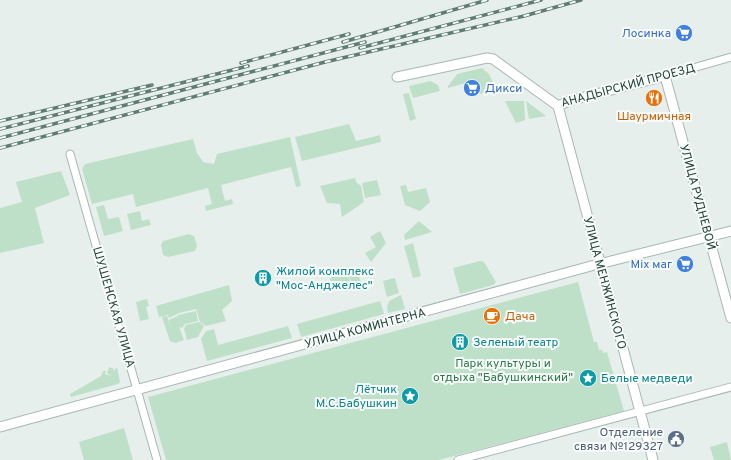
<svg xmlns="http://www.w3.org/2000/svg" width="731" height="460" font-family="Overpass,sans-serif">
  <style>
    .green { fill: #bfe0c8 }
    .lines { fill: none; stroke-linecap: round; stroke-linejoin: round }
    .minor-casing { stroke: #a8b8b2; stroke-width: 9 }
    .tertiary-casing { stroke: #a8b8b2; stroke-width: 11 }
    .minor { stroke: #fff; stroke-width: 7 }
    .tertiary { stroke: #fff; stroke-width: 9 }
    .rail-casing { stroke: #5f7d75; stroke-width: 3.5 }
    .rail { stroke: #f7fbf9; stroke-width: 2; stroke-dasharray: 6; stroke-linecap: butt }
    .labels { text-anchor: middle; stroke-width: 4; stroke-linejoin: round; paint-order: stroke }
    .shop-label { font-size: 12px; fill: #366cbe; stroke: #f7fbf9; text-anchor: end }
    .street-label { font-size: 12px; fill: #24423a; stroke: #f7fbf9 }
    .food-label { font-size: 12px; fill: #c56008; stroke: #f7fbf9 }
    .culture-label { font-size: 12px; fill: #0d838f; stroke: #f7fbf9; text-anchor: start }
    .park-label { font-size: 12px; fill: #2d7a4b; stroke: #f7fbf9 }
    .service-label { font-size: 12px; fill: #4e5e75; stroke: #f7fbf9; text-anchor: end }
  </style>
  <rect width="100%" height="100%" fill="#e6efeb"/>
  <!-- green -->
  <path class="green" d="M482,68L489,74L496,89L480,94L476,80L448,88V86L457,74Z
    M430,81L438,85L440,91L413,98L409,86Z
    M409,93L416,119L410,121L403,94Z
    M505,101H524L525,120L516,123Z
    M526,101L546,116L529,119Z
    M349,124L356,141L380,135L381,142L302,161L295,137Z
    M290,137L301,186L296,187L291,167L221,185L225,201L232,199L233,204L206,211L205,206L212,204L208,188L136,207L133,194L92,204L82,169L85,164L193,139L197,153L203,162L214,164L217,154Z
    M61,171L70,195L35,208L44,243L0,253V208L22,202L16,182Z
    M355,178L356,182L361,186L364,202L342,217L340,204L327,203L320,186Z
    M377,180L381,195L365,198L362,183Z
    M406,185L408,192L426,188L430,202L420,211L405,205L400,186Z
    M104,205L108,219L119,217L123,231L104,236L96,207Z
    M140,211L142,221L149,219L151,225L131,230L127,214Z
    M419,221L432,232L405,240L404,235Z
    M380,231L386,243L371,262L365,253L376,247L370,237Z
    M189,234L194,236L197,246L195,251L168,257L163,255L161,245L163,241Z
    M413,243L421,276L413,278L404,246Z
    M480,261L484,262L496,282L493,285L460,294L453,268Z
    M348,269L358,271L361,284L340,290L338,285L351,281L348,273Z
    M344,273L348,274L350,281L332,286L330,279L334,275Z
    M395,278L399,293L387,297L383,281Z
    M578,282L594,342H597L599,350H602L603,353L607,352L624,411L439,460H166L148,397Z
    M229,285L232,301L222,310L226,321L206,326L200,322L196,309L179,313L169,318L168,315L159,317L156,306Z
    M401,295L405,309L388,313L387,307L389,301Z
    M147,299L149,306L146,307L149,319L140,321L136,302Z
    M380,301L384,314L301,337L297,324Z
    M196,311L198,321L185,324L182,328L179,327L184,340L175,343L170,341L162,317L167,316L171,328L169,320L178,316L179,321L178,315Z
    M199,322L204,326L198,337L187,340L184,329L186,325Z
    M288,326L292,338L207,361L201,339L206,331L214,329L218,345Z
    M109,367L114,369L113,372L117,367L120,382L118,384L71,397L70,394L101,376L103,371H106L105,374L112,376L107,373Z
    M124,428L133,460H84L79,442Z
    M727,442L731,460H714L710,447Z"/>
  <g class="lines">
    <defs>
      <path id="minor" d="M665,76L731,57
        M70,154L157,460
        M458,460L731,387"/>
      <path id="tertiary" d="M397,77L487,58L493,59L558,106
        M558,106L653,460
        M558,106L569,101L665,76L731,318
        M0,427L591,266L731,231"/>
    </defs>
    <!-- minor casing -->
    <use href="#minor" class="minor-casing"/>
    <!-- tertiary casing -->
    <use href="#tertiary" class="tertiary-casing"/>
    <!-- minor -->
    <use href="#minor" class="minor"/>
    <!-- tertiary -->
    <use href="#tertiary" class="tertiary"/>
    <defs>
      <path id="rail" d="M343,42L487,0
        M360,48L541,0
        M241,63L349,34
        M0,121L152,85
        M0,129L248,66
        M0,138L365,42
        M0,148L325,62L524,16L581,0"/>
    </defs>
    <!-- rail casing -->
    <use href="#rail" class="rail-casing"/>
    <!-- rail -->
    <use href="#rail" class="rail"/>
  </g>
  <!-- icons -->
  <defs>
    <symbol id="supermarket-disc" viewBox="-11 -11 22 22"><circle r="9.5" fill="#3f7fe0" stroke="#f7fbf9"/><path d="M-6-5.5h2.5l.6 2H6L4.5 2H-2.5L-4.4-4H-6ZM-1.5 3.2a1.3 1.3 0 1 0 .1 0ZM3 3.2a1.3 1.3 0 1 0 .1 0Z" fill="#fff"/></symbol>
    <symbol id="restaurant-disc" viewBox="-11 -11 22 22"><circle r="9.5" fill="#e8710a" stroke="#f7fbf9"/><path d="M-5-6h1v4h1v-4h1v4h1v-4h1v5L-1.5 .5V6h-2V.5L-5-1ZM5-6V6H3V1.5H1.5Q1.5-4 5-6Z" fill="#fff"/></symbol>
    <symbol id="building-disc" viewBox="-11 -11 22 22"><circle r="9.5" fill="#0f9aa8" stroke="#f7fbf9"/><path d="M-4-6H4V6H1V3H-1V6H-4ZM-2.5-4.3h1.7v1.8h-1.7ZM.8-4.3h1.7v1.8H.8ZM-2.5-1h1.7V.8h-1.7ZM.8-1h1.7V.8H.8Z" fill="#fff"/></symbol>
    <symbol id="cafe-disc" viewBox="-11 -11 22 22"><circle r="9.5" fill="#e8710a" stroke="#f7fbf9"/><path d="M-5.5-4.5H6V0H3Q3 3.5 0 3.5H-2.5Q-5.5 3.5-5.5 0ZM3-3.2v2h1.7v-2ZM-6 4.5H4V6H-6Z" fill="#fff"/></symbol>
    <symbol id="sight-disc" viewBox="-11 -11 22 22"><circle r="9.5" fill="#0f9aa8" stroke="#f7fbf9"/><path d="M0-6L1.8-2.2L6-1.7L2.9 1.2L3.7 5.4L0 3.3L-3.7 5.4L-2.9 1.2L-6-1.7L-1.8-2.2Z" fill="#fff"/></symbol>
    <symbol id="civic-disc" viewBox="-11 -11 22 22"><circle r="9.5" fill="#5c6f8a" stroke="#f7fbf9"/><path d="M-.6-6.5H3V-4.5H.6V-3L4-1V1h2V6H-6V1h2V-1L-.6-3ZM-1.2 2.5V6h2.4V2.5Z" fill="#fff"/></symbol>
  </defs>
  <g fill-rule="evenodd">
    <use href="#supermarket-disc" x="674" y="23" width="20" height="20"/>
    <use href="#supermarket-disc" x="462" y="78" width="20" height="20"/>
    <use href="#restaurant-disc" x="644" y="88" width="20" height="20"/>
    <use href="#supermarket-disc" x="675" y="254" width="20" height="20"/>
    <use href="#building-disc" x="253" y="268" width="20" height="20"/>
    <use href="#cafe-disc" x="482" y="306" width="20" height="20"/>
    <use href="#building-disc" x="450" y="332" width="20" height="20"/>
    <use href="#sight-disc" x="578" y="368" width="20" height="20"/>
    <use href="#sight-disc" x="400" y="386" width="20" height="20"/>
    <use href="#civic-disc" x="666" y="429" width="20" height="20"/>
  </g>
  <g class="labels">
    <!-- shop labels -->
    <g class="shop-label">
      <text x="671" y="37">Лосинка</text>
      <text x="485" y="92" text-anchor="start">Дикси</text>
      <text x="672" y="268">Mix маг</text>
    </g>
    <!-- street labels -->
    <g class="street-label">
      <text transform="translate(628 85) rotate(-15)" y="4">АНАДЫРСКИЙ ПРОЕЗД</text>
      <text transform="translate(698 197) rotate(75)" y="4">УЛИЦА РУДНЕВОЙ</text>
      <text transform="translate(605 283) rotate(75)" y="4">УЛИЦА МЕНЖИНСКОГО</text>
      <text transform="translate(114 307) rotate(74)" y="4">ШУШЕНСКАЯ УЛИЦА</text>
      <text transform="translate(365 328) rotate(-15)" y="4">УЛИЦА КОМИНТЕРНА</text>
    </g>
    <!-- food labels -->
    <g class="food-label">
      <text x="654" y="120">Шаурмичная</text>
      <text x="505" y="320" text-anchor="start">Дача</text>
    </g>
    <!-- culture labels -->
    <g class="culture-label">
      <text x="276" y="275">Жилой комплекс<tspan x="276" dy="14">"Мос-Анджелес"</tspan></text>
      <text x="473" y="346">Зеленый театр</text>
      <text x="601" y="382">Белые медведи</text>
      <text x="397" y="393" text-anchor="end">Лётчик<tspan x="397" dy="14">М.С.Бабушкин</tspan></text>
    </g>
    <!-- park labels -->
    <g class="park-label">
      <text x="503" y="367">Парк культуры и<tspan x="503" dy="14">отдыха "Бабушкинский"</tspan></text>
    </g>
    <!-- service labels -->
    <g class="service-label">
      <text x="663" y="436">Отделение<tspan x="663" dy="14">связи №129327</tspan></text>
    </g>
  </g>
</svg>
